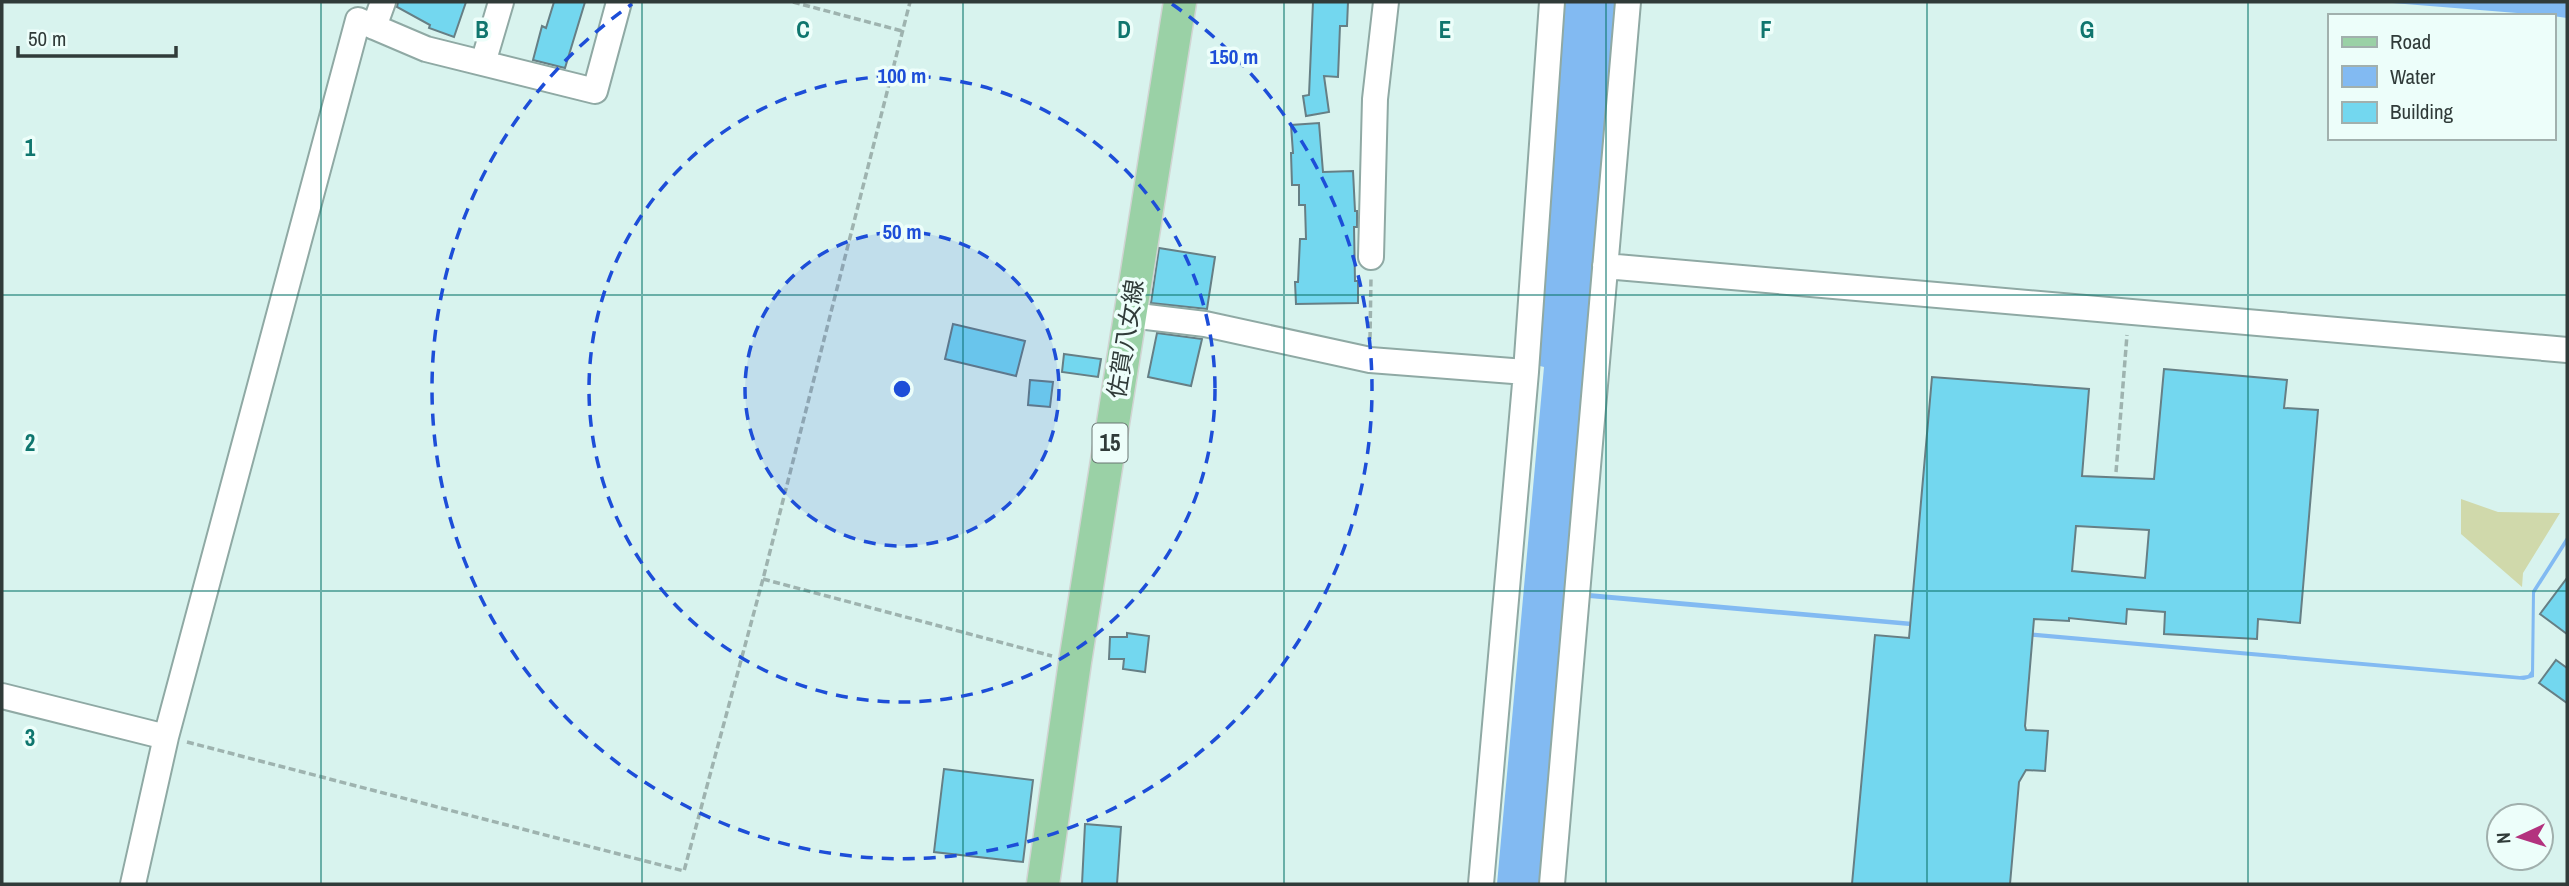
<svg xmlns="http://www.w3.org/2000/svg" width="2569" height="886" font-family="'Archivo Narrow','Noto Sans JP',sans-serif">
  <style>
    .green { fill: #d0d9ab }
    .water { fill: #82baf2 }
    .building { fill: #73d7ef; stroke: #667f85; stroke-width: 2; fill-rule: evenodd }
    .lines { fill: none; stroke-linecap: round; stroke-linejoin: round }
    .minor-casing { stroke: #8fa9a4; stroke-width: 28 }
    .major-casing { stroke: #d1d4d3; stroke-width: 35 }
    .path { stroke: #9eb3af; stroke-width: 3.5; stroke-dasharray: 7 3.5; stroke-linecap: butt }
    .minor { stroke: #fff; stroke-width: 24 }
    .major { stroke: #9ad1a6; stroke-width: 32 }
    .grid { fill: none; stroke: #0f766e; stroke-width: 2; stroke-opacity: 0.55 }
    .ring { fill: none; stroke: #1d4ed8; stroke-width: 3.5; stroke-dasharray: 12 9 }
    .labels { text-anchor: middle; stroke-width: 7; stroke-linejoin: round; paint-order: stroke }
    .shield { fill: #edfefa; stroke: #697673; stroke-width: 2 }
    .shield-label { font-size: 23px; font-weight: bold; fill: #303b39 }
    .street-label { font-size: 24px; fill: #303b39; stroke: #edfefa }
    .grid-label { font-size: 23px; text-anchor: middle; font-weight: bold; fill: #0f766e; stroke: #edfefa; stroke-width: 7; stroke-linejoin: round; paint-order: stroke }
    .centre { fill: #1d4ed8; stroke: #edfefa; stroke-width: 3.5 }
    .ring-label { font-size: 21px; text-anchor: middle; font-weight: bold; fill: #1d4ed8; stroke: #edfefa; stroke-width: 7; stroke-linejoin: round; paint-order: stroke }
  </style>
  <rect width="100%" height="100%" fill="#d8f3ee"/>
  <!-- green -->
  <path class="green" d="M2461,499L2498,512L2560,513L2523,573L2522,587L2461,534Z"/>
  <!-- water -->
  <path class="water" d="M1565,2H1616L1539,884H1497L1544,367L1540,366L1535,354Z
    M2380,2H2567V18L2553,16Z
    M2567,536V543L2535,593L2534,677L2524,680L1589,598V593L2520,676L2528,675L2531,671L2532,591Z"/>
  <!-- building -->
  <path class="building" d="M398,2H466L454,37L429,28L430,25L397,7Z
    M554,2H585L565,68L533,60L542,26L546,28Z
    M1313,2H1348L1347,26H1340L1338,77L1324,76L1329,112L1306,116L1303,96L1309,95Z
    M1319,123L1323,172L1353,171L1355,211H1357V227H1354L1355,281H1358V303L1296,304L1295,282H1298L1300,239H1306L1305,205H1299V185H1292L1291,153H1293L1291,125Z
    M1159,248L1215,257L1207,309L1151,303Z
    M953,324L1025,341L1016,376L945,359Z
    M1157,333L1202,339L1191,386L1148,377Z
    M1064,354L1101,359L1098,377L1062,372Z
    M2164,369L2287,380L2284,408L2318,410L2300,623L2258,619L2257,639L2164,634L2165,612L2127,609L2126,624L2069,618V621L2034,619L2025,726L2026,730L2048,731L2045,771L2026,770L2019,782L2010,884H1852L1875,635L1909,638L1932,377L2089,389L2082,476L2154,479ZM2076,526L2149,530L2145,578L2072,571Z
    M1030,380L1053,382L1050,407L1028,405Z
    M2567,578V634L2540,614Z
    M1127,633L1149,636L1145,672L1123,669L1124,659H1109L1110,637H1127Z
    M2556,660L2567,668V703L2539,683Z
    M944,769L1033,780L1023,862L934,852Z
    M1085,824L1121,827L1117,884H1082Z"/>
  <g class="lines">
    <defs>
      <path id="minor" d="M374,27L383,2
        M483,63L501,2
        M1371,257L1375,99L1386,2
        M1605,266L2567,350
        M1130,315L1205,324L1370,360L1526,372
        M2,696L166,737
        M133,884L166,737L358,20L426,49L595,91L619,2
        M1481,884L1526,372L1552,2
        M1552,884L1628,2"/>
      <path id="major" d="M1043,884L1075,662L1180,2"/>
    </defs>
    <!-- minor casing -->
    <use href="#minor" class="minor-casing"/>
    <!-- major casing -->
    <use href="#major" class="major-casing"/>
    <!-- path -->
    <path class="path" d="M793,2L902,31
      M1370,339L1371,277
      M2116,472L2127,335
      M763,579L1052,656
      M187,742L684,871L763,579L910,2"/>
    <!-- minor -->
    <use href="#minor" class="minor"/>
    <!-- major -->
    <use href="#major" class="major"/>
  </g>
  <!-- grid -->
  <path class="grid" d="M321,2V884M642,2V884M963,2V884M1284,2V884M1606,2V884M1927,2V884M2248,2V884M2,295H2567M2,591H2567"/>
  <!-- distance rings -->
  <circle cx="902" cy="389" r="157" fill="#1d4ed8" fill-opacity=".12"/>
  <g class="ring">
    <circle cx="902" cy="389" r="157"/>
    <circle cx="902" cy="389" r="313"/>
    <path d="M1172 4A470 470 0 1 1 632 4"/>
  </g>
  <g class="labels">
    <!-- shield labels -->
    <rect class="shield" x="1092.5" y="423.5" width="35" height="39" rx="5"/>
    <g class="shield-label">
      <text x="1110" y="451">15</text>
    </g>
    <!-- street labels -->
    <g class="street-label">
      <text transform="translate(1126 339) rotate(-81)" y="8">佐賀八女線</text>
    </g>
  </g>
  <g class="grid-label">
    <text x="482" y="38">B</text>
    <text x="803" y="38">C</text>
    <text x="1124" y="38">D</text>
    <text x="1445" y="38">E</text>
    <text x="1766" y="38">F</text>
    <text x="2087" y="38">G</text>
    <text x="30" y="156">1</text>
    <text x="30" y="451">2</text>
    <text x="30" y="746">3</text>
  </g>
  <circle cx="902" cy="389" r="10" class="centre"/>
  <g class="ring-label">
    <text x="1234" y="64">150 m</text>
    <text x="902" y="83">100 m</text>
    <text x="902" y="239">50 m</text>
  </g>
  <!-- border -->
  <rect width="2569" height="886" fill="none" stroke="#303b39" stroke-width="7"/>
  <!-- legend -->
  <rect x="2328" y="14" width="228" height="126" fill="#edfefa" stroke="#a1b0ad" stroke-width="2"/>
  <rect x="2342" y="37" width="35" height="10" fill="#9ad1a6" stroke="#a1b0ad" stroke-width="2"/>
  <text x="2390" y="49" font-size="21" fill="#303b39">Road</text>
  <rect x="2342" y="66" width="35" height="21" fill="#82baf2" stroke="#a1b0ad" stroke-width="2"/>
  <text x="2390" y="84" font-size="21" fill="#303b39">Water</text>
  <rect x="2342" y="102" width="35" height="21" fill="#73d7ef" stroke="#a1b0ad" stroke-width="2"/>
  <text x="2390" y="119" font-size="21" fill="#303b39">Building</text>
  <!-- north arrow -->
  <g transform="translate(2520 837) rotate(266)"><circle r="33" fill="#edfefa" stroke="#a1b0ad" stroke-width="2"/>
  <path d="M0-5L12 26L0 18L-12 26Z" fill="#b3327e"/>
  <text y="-10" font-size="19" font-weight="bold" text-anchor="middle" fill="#303b39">N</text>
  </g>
  <!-- scale -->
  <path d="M18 46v10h158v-10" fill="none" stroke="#303b39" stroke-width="3.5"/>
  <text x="28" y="46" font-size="21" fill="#303b39" stroke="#edfefa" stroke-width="5" paint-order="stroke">50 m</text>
</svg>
